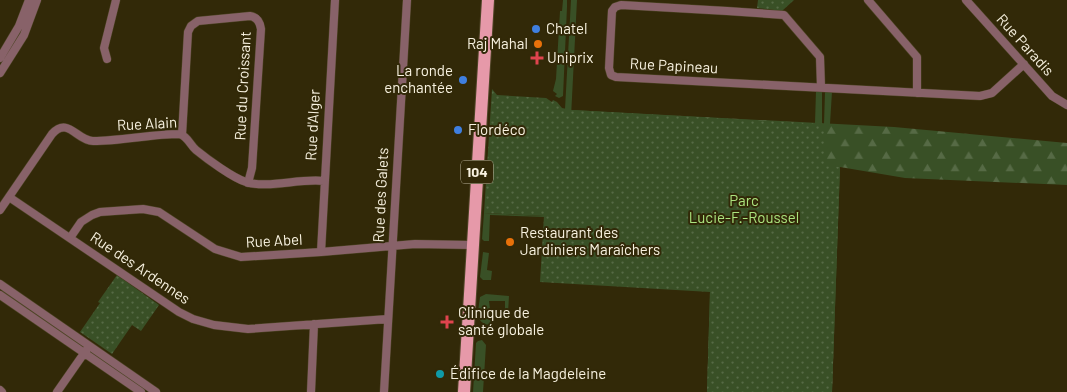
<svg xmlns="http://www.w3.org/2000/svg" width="1067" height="392" font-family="Barlow,sans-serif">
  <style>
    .grass { fill: #395026 }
    .forest { fill: url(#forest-firs) }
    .park { fill: url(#park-dots) }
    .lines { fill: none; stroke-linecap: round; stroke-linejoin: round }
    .minor-casing { stroke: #4e4526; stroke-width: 9 }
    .primary-casing { stroke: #4e4526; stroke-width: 14 }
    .minor { stroke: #886269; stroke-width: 8 }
    .primary { stroke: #e699a9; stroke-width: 12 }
    .shop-dot { fill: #3f7fe0; stroke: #322908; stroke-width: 2 }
    .food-dot { fill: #e8710a; stroke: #322908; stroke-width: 2 }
    .health-dot { fill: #e0444e; stroke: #322908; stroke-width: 2 }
    .culture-dot { fill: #0f9aa8; stroke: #322908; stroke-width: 2 }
    .labels { text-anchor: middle; stroke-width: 4; stroke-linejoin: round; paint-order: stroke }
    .shield { fill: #322908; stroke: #bdb69f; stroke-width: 1 }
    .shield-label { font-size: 14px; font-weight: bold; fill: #f8f2e0 }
    .poi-label { font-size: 15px; fill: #f8f2e0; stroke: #322908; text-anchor: start }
    .street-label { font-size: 15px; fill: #f8f2e0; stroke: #322908 }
    .park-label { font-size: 15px; fill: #abe37e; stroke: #322908 }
  </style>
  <defs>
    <pattern id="forest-firs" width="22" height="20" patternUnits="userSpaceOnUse" patternTransform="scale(1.25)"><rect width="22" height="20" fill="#395026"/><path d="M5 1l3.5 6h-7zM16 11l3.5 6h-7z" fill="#566a45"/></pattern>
    <pattern id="park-dots" width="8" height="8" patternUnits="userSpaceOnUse" patternTransform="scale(1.25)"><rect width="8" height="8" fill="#395026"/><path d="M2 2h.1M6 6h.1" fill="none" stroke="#566a45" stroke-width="1.8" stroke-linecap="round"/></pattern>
  </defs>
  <rect width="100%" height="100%" fill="#322908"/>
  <!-- grass -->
  <path class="grass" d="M563,0H567V7L563,96L559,98L555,96L557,94L553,91L556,79L560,11H562Z
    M571,0H577L571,117L565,109Z
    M816,91L822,92V124L815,123Z
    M825,92H832L830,124H824Z
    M484,213L544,216V217L490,215L489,241H484L482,239Z
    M483,252L489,253L487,270L492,271L491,280H483L480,277Z
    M486,294L509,296L508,313H502V310L505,309V301H489L490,309H497L484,318L490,319V322L493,323V325C474,325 478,312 480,297Z
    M482,340L486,345L483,392H473L476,343L478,341Z"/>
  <!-- forest -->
  <path class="forest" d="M572,110L894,127L1067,143V185L905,178L840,167L832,392H707L710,292Z"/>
  <!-- park -->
  <path class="park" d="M758,0H794L782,11L757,8Z
    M492,89L497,95L546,98L552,102L553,100L557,102L562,108L572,110L824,124V166L840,167L832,392H707L710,292L540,282L544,216L484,213Z
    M117,275L159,305L141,331L132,325L112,354L80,332L100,303L98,302Z
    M484,310H495V322L489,323V319L484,318Z"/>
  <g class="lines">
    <defs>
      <path id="minor" d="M868,0L917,57V93
        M966,0L1052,96L1067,105
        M0,58L19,26L29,0
        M107,59L104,48L116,0
        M0,73L24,35L37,0
        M821,87L820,57L784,15L727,11L621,5L615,7L612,11L609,68L611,75L616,77L980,96L992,93L1024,64
        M182,135L188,32L191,26L198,21L250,16C257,17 260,22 261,29L252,168L248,183
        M9,197L179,312L193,319L214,325L248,329L388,319
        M0,210L52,134C68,116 77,141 93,141C122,141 151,134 180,134C188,137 190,145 196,150C207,159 233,178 246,182C267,189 300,178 324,181
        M70,238L81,222L92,215L100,212L143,209L159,212L215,249L241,257L321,252L415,244L472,245
        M321,252L335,0
        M0,284L156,392
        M0,295L141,392
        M0,390L2,392
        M57,392L87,349
        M311,392L314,324
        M384,392L407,0"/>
      <path id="primary" d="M464,392L488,0"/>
    </defs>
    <!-- minor casing -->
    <use href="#minor" class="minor-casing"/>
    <!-- primary casing -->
    <use href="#primary" class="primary-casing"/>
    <!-- minor -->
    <use href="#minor" class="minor"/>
    <!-- primary -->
    <use href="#primary" class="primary"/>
  </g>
  <!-- markers -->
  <g class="shop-dot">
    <circle cx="536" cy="29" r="5"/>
    <circle cx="463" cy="80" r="5"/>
    <circle cx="458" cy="130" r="5"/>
  </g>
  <g class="food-dot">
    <circle cx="538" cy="44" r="5"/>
    <circle cx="510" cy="242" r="5"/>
  </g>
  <g class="health-dot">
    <path d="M534.5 50.5h5v5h5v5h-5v5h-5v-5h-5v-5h5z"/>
    <path d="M444.5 314.5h5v5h5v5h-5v5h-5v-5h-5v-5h5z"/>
  </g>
  <circle class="culture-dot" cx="440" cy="374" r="5"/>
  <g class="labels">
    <!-- shield labels -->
    <rect class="shield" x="461" y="160.5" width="32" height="23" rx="4"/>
    <g class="shield-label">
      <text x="477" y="177">104</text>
    </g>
    <!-- poi labels -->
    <g class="poi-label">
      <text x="546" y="34">Chatel</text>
      <text x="528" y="49" text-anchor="end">Raj Mahal</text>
      <text x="547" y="63">Uniprix</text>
      <text x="453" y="76" text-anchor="end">La ronde<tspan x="453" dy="17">enchantée</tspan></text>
      <text x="468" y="135">Flordéco</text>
      <text x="520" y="238">Restaurant des<tspan x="520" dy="17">Jardiniers Maraîchers</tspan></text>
      <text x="458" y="318">Clinique de<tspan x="458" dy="17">santé globale</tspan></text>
      <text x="450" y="379">Édifice de la Magdeleine</text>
    </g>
    <!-- street labels -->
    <g class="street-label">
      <text transform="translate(1025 45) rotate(48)" y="5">Rue Paradis</text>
      <text transform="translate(674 66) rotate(3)" y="5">Rue Papineau</text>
      <text transform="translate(243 86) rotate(-87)" y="5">Rue du Croissant</text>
      <text transform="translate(147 124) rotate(-3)" y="5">Rue Alain</text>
      <text transform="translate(313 125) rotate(-87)" y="5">Rue d'Alger</text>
      <text transform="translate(381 195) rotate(-87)" y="5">Rue des Galets</text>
      <text transform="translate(274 241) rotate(-3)" y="5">Rue Abel</text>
      <text transform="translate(140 268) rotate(34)" y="5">Rue des Ardennes</text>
    </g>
    <!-- park labels -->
    <g class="park-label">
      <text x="744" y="206">Parc<tspan x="744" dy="17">Lucie-F.-Roussel</tspan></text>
    </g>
  </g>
</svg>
